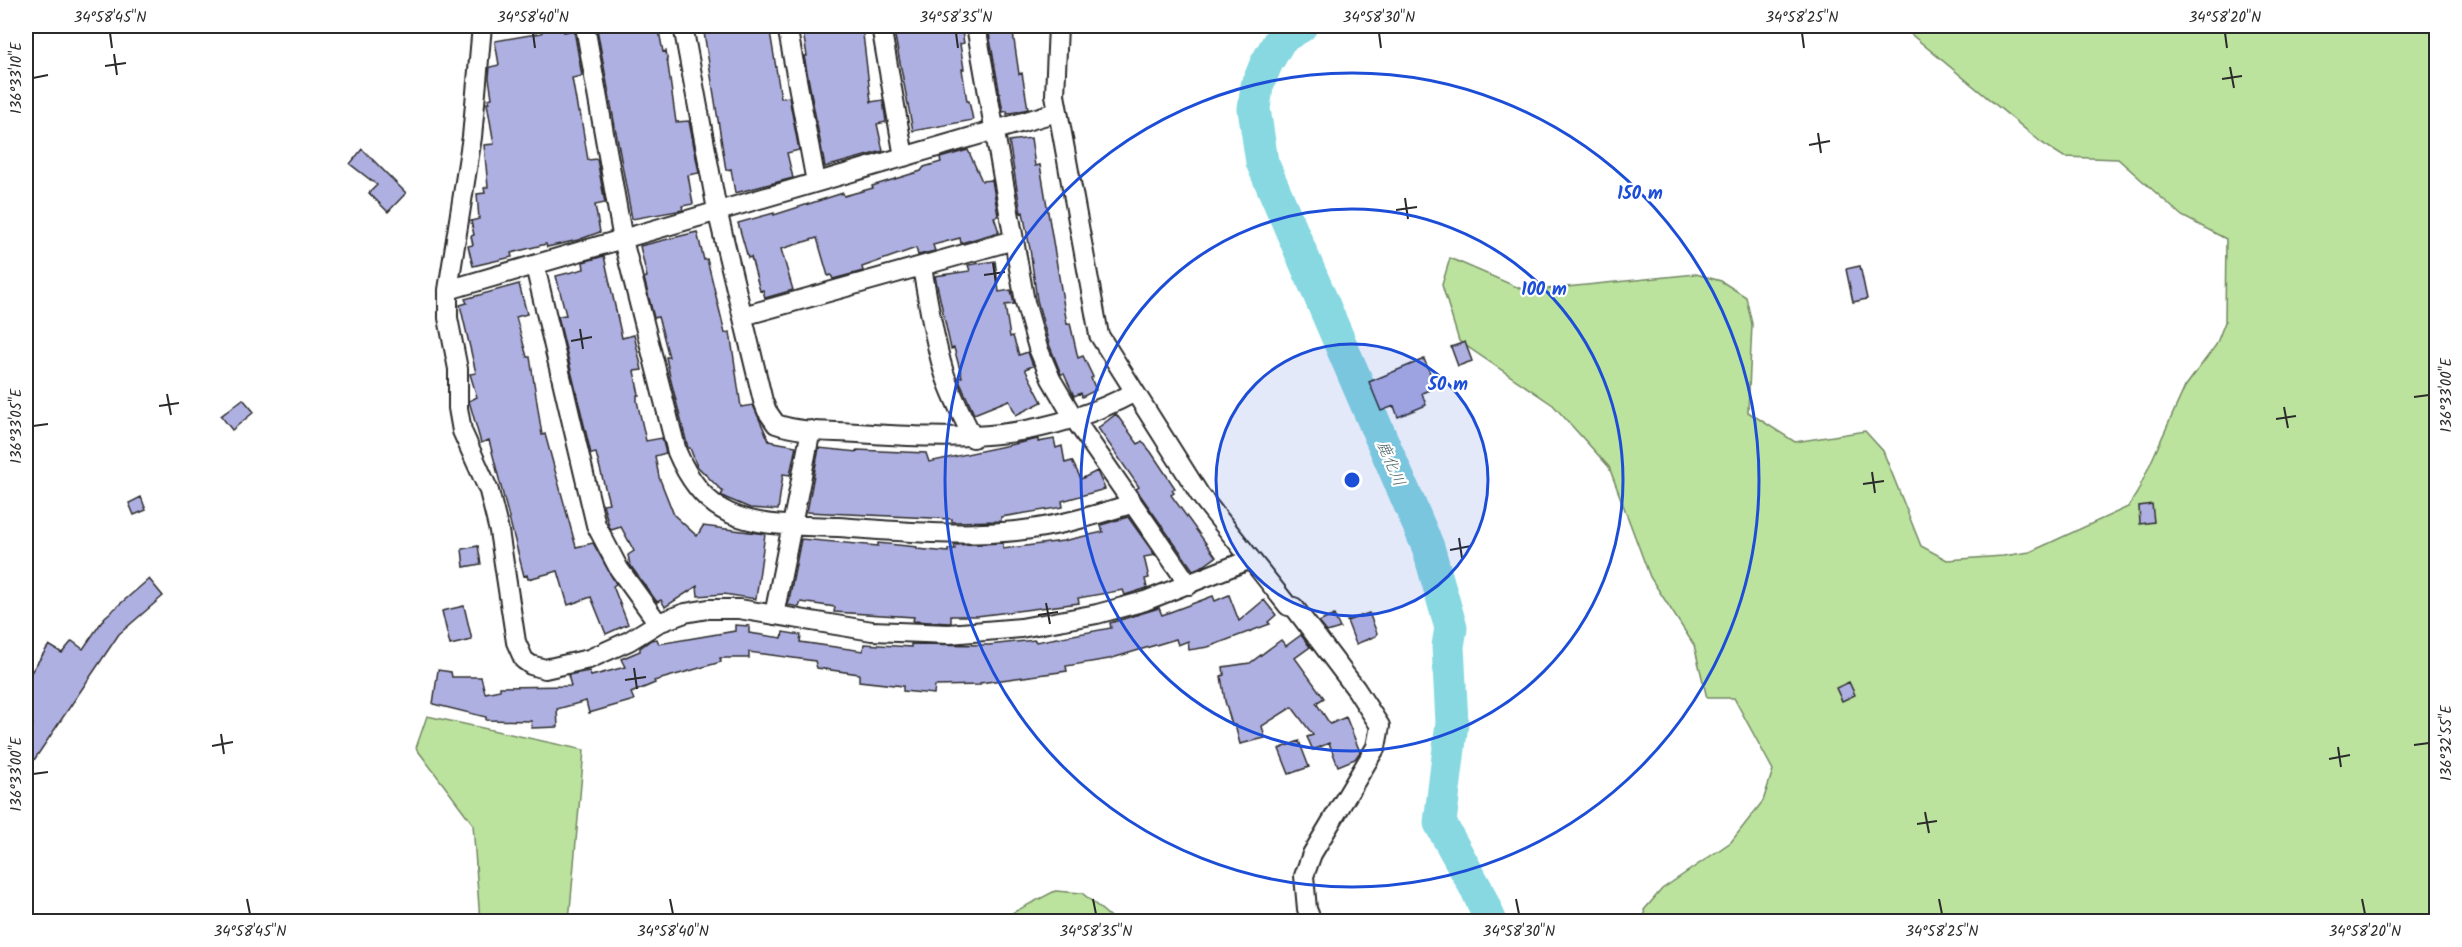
<svg xmlns="http://www.w3.org/2000/svg" width="2462" height="947" font-family="Kalam,'Klee One',sans-serif">
  <style>
    .green { fill: #bbe39e; stroke: #738764; stroke-width: 1.5 }
    .lines { fill: none; stroke-linecap: round; stroke-linejoin: round }
    .river { stroke: #87d8e0; stroke-width: 33 }
    .building { fill: #afb0e2; stroke: #2b2b2b; stroke-width: 1.5 }
    .minor-casing { stroke: #2b2b2b; stroke-width: 22 }
    .minor { stroke: #fff; stroke-width: 18 }
    .ticks { fill: none; stroke: #2b2b2b; stroke-width: 2 }
    .ring { fill: none; stroke: #1d4ed8; stroke-width: 3 }
    .labels { text-anchor: middle; stroke-width: 4.5; stroke-linejoin: round; paint-order: stroke }
    .water-label { font-size: 16px; font-style: italic; fill: #475f61; stroke: #fff }
    .centre { fill: #1d4ed8; stroke: #fff; stroke-width: 3 }
    .ring-label { font-size: 18px; text-anchor: middle; font-weight: bold; fill: #1d4ed8; stroke: #fff; stroke-width: 4.5; stroke-linejoin: round; paint-order: stroke }
    .neatline { fill: none; stroke: #2b2b2b; stroke-width: 2 }
    .ticks-label { font-size: 15px; text-anchor: middle; fill: #2b2b2b }
  </style>
  <rect width="100%" height="100%" fill="#fff"/>
  <filter id="ink" filterUnits="userSpaceOnUse"><feTurbulence type="fractalNoise" baseFrequency=".0167" numOctaves="2"/><feDisplacementMap in="SourceGraphic" scale="12" xChannelSelector="R" yChannelSelector="G"/><feConvolveMatrix kernelMatrix="1 2 1 2 8 2 1 2 1" color-interpolation-filters="sRGB"/></filter>
  <g filter="url(#ink)">
    <!-- green -->
    <path class="green" d="M1901,26H2436V921H1646L1644,910L1662,889L1731,842L1763,801L1773,770L1734,698H1707L1694,645L1650,577L1609,467L1553,405L1459,341L1442,285L1450,258L1526,291L1696,274L1721,281L1746,297L1752,324L1748,412L1795,442L1865,431L1883,451L1921,546L1947,560L2003,556L2030,552L2128,507L2137,493L2185,387L2216,345L2225,322L2226,239L2182,216L2118,159L2064,157L2042,143Z
      M427,716L584,750L569,921H480L473,824L416,748Z
      M1055,891L1082,893L1115,921H1003L1006,916Z"/>
    <g class="lines">
      <!-- river -->
      <path class="river" d="M1301,26L1281,38L1266,64L1257,86L1254,109L1262,162L1428,547L1451,628L1448,646L1452,723L1440,823L1477,890L1491,922"/>
    </g>
    <!-- building -->
    <path class="building" d="M540,26H563L564,32L574,30L582,76L572,78L578,112H580L588,160L597,159L605,203L595,205L600,232L578,240L547,247L546,244L511,253L512,257L473,266L468,246L473,245L471,236L474,235L471,221L479,219L477,194L485,193L484,188L488,187L484,145L494,144L487,103H489L488,99L492,98L489,78L490,67L499,65L495,41L542,33Z
      M616,26H658L663,52L666,51L676,122L689,121L699,173L688,175L693,204L682,206L683,210L632,219L597,29Z
      M703,26H769L781,98L789,97L799,150L787,153L793,178L735,193L731,169L726,170Z
      M806,26H862L871,102L883,100L886,122L877,124L883,151L825,167L804,56H807L803,32H807Z
      M893,26H961L964,43L960,44L964,69H962L967,101H969L973,120L913,131Z
      M1002,26H1012L1019,74L1022,73L1028,109L1007,114V111L1003,112L988,28Z
      M1031,138L1035,166L1040,165L1067,324L1070,323L1078,358L1083,356L1093,377L1091,378L1096,390L1082,397L1081,393L1074,396L1064,374H1061L1049,344L1037,300L1030,249L1023,212L1021,213L1009,141Z
      M362,149L406,193L388,212L369,193L377,185L350,164Z
      M968,150L982,181L992,180L998,216L994,217L999,232L961,243L960,238L933,245L935,251L918,255L916,248L862,267L863,271L833,279L831,275L828,276L817,238L781,249L793,290L765,298L763,290L760,291L751,257L748,258L738,223L774,213V215L843,193L844,196L873,188L872,186L921,171L924,167L941,162L940,158Z
      M697,232L704,260L707,259L725,333L730,332L741,407L753,405L769,441L796,446L790,475L783,474L778,510L750,508L726,498L721,495L723,492L697,466L690,448H688L670,377L666,357H669L661,327L658,317L654,318L644,278L647,277L640,246Z
      M604,256L622,338L634,335L642,370L634,371L639,395H637V401L646,441L662,438L666,453L655,456L659,477L674,515L697,536L703,526L765,534L756,599L724,594L698,596L697,586L665,607L661,600L657,602L630,565L628,555L634,551L621,527L611,530L609,526L603,504L609,503L596,453L591,454L558,316L566,315L556,276L584,269L583,262Z
      M995,261L999,292L1011,290L1014,304L1005,305L1010,337L1013,336L1019,355L1028,352L1033,366L1025,369L1042,402L1016,415L1009,400L974,414L958,378L962,377L954,348L951,349L935,276L970,271L968,265Z
      M1860,266L1867,299L1853,302L1846,269Z
      M519,284L527,314L516,317L527,357H530L542,435L545,434L576,547L593,543L616,584L613,586L628,624L606,634L591,597L568,605L558,571L528,579L527,575L524,576L489,440L481,443L469,401L477,397L470,374L476,373L460,305L467,303L465,299Z
      M1465,342L1472,361L1458,366L1451,347Z
      M1424,359L1436,387L1422,393L1426,405L1398,417L1394,406L1381,411L1369,382Z
      M243,399L254,412L232,430L221,416Z
      M1116,414L1138,444L1142,441L1151,452L1175,488L1172,490L1174,493L1171,495L1216,557L1205,565L1193,570L1136,489L1139,487L1098,428Z
      M1038,439V442L1054,439L1056,448L1062,446L1065,463L1072,461L1081,479L1097,471L1105,489L1062,501L1063,507L1001,517V521L952,522V519L807,512L819,448L857,452V450L926,453L929,462Z
      M141,497L146,510L134,515L129,503Z
      M2152,504L2154,522L2140,524L2139,506Z
      M1128,517L1155,555L1144,557L1149,578L1145,579L1147,588L1125,595L1123,590L1078,598L1079,603L977,616H951V623H949L913,621L914,617L834,612L835,607L801,602L799,607L788,605L801,539L878,546V543L917,547V549L948,552V549H955L954,545L1003,543V549L1063,541L1103,532L1101,525Z
      M478,546L481,564L464,567L462,549Z
      M149,579L163,596L119,634L26,772V735L33,724L26,719V680L49,645L62,653L72,641L83,649L105,617Z
      M1229,595L1239,621L1264,600L1276,615L1268,622L1270,624L1208,647L1189,650L1188,641L1178,645L1176,639L1109,659L1066,666L1067,671L980,683V685L935,686L934,694L903,691V686L859,681V674L817,668L815,661L749,652V658H720L721,662L654,681L655,683L631,693L634,700L589,713L586,701L557,709L558,727L532,728L531,721L486,720V717L433,704L438,670L451,672L452,677H481L485,693L500,690V687L571,686L568,675L589,671L591,676L625,667L621,659L640,651V648L651,640L657,639L659,644L735,631V625L749,626V633L782,638L783,632L801,635L800,642L863,651L864,644L911,647V644L989,645L1035,640L1036,642L1111,628L1110,623L1159,608L1162,615L1213,596L1215,601Z
      M464,606L472,640L450,645L442,611Z
      M1369,613L1377,633L1376,636L1356,644L1347,621Z
      M1334,615L1340,628L1327,632L1319,622Z
      M1301,635L1310,647L1295,658L1324,698L1316,703L1330,724L1346,717L1360,752L1355,759L1338,766L1329,743L1313,750L1307,737L1313,735L1292,707L1262,726L1265,738L1240,744L1235,725H1232L1225,701L1221,676L1224,675L1223,667L1250,663L1281,640L1286,646Z
      M1849,682L1855,695L1842,701L1836,688Z
      M1299,741L1309,767L1289,774L1279,749Z"/>
    <g class="lines">
      <defs>
        <path id="minor" d="M482,26L472,137L448,290V318L458,369V408L462,431L489,491L499,531L516,642L524,660L531,665L545,669L589,659L629,641L658,623L685,613L708,609H739L872,631L949,634L1021,628L1097,614L1145,601L1251,559
          M585,26L623,240L677,452C688,478 703,501 729,513C762,528 802,525 838,527C897,531 957,537 1016,531C1055,527 1093,516 1131,504
          M683,26L717,210L763,401L767,411L776,424C801,433 832,431 858,433C960,440 1042,442 1135,392
          M787,26L816,182
          M881,26L904,157
          M976,26L1025,302L1038,348L1051,379L1075,420L1189,585
          M1058,26L1055,95L1099,335L1200,495L1288,606L1294,607L1356,689L1380,726L1376,747L1312,854L1304,876L1307,909L1312,922
          M535,266L596,525L619,569L658,623
          M922,267C928,301 933,335 943,369C950,393 962,415 973,438
          M448,290L1057,112
          M743,316L1014,240
          M774,615L811,430"/>
      </defs>
      <!-- minor casing -->
      <use href="#minor" class="minor-casing"/>
      <!-- minor -->
      <use href="#minor" class="minor"/>
    </g>
  </g>
  <!-- ticks -->
  <path class="ticks" d="M110,33L112,48M533,33L535,48M956,33L958,48M1379,33L1381,48M1802,33L1804,48M2225,33L2227,48M114,54L117,75M105,66L126,63M2230,67L2234,88M33,78L48,75M2222,79L2242,76M1818,133L1821,153M1809,145L1830,141M1405,198L1408,219M1396,210L1417,207M993,263L996,284M984,275L1005,272M580,329L583,349M571,341L592,337M167,394L171,415M2414,397L2429,395M159,406L179,403M2284,407L2288,428M2276,419L2296,416M33,426L48,424M1872,472L1875,493M1863,484L1884,481M1459,538L1462,558M1450,550L1471,546M1046,603L1050,624M1038,615L1058,612M634,668L637,689M625,680L646,677M221,734L224,754M2414,745L2429,743M212,746L233,742M2338,747L2341,767M2329,759L2350,755M33,774L48,772M1925,812L1929,833M1917,824L1937,821M247,899L250,914M670,899L673,914M1093,899L1096,914M1516,899L1519,914M1939,899L1942,914M2362,899L2365,914"/>
  <!-- distance rings -->
  <circle cx="1352" cy="480" r="136" fill="#1d4ed8" fill-opacity=".12"/>
  <g class="ring">
    <circle cx="1352" cy="480" r="136"/>
    <circle cx="1352" cy="480" r="271"/>
    <circle cx="1352" cy="480" r="407"/>
  </g>
  <g class="labels">
    <!-- water labels -->
    <g class="water-label">
      <text transform="translate(1392 463) rotate(67)" y="6">鹿化川</text>
    </g>
  </g>
  <circle cx="1352" cy="480" r="9" class="centre"/>
  <g class="ring-label">
    <text x="1640" y="199">150 m</text>
    <text x="1544" y="295">100 m</text>
    <text x="1448" y="390">50 m</text>
  </g>
  <!-- margin -->
  <rect width="2462" height="947" fill="none" stroke="#fff" stroke-width="66"/>
  <rect x="33" y="33" width="2396" height="881" class="neatline"/>
  <g class="ticks-label">
    <text x="110" y="22">34°58'45"N</text>
    <text x="533" y="22">34°58'40"N</text>
    <text x="956" y="22">34°58'35"N</text>
    <text x="1379" y="22">34°58'30"N</text>
    <text x="1802" y="22">34°58'25"N</text>
    <text x="2225" y="22">34°58'20"N</text>
    <text transform="translate(16 78) rotate(-90)" y="5">136°33'10"E</text>
    <text transform="translate(2446 395) rotate(-90)" y="5">136°33'00"E</text>
    <text transform="translate(16 426) rotate(-90)" y="5">136°33'05"E</text>
    <text transform="translate(2446 743) rotate(-90)" y="5">136°32'55"E</text>
    <text transform="translate(16 774) rotate(-90)" y="5">136°33'00"E</text>
    <text x="250" y="936">34°58'45"N</text>
    <text x="673" y="936">34°58'40"N</text>
    <text x="1096" y="936">34°58'35"N</text>
    <text x="1519" y="936">34°58'30"N</text>
    <text x="1942" y="936">34°58'25"N</text>
    <text x="2365" y="936">34°58'20"N</text>
  </g>
</svg>
